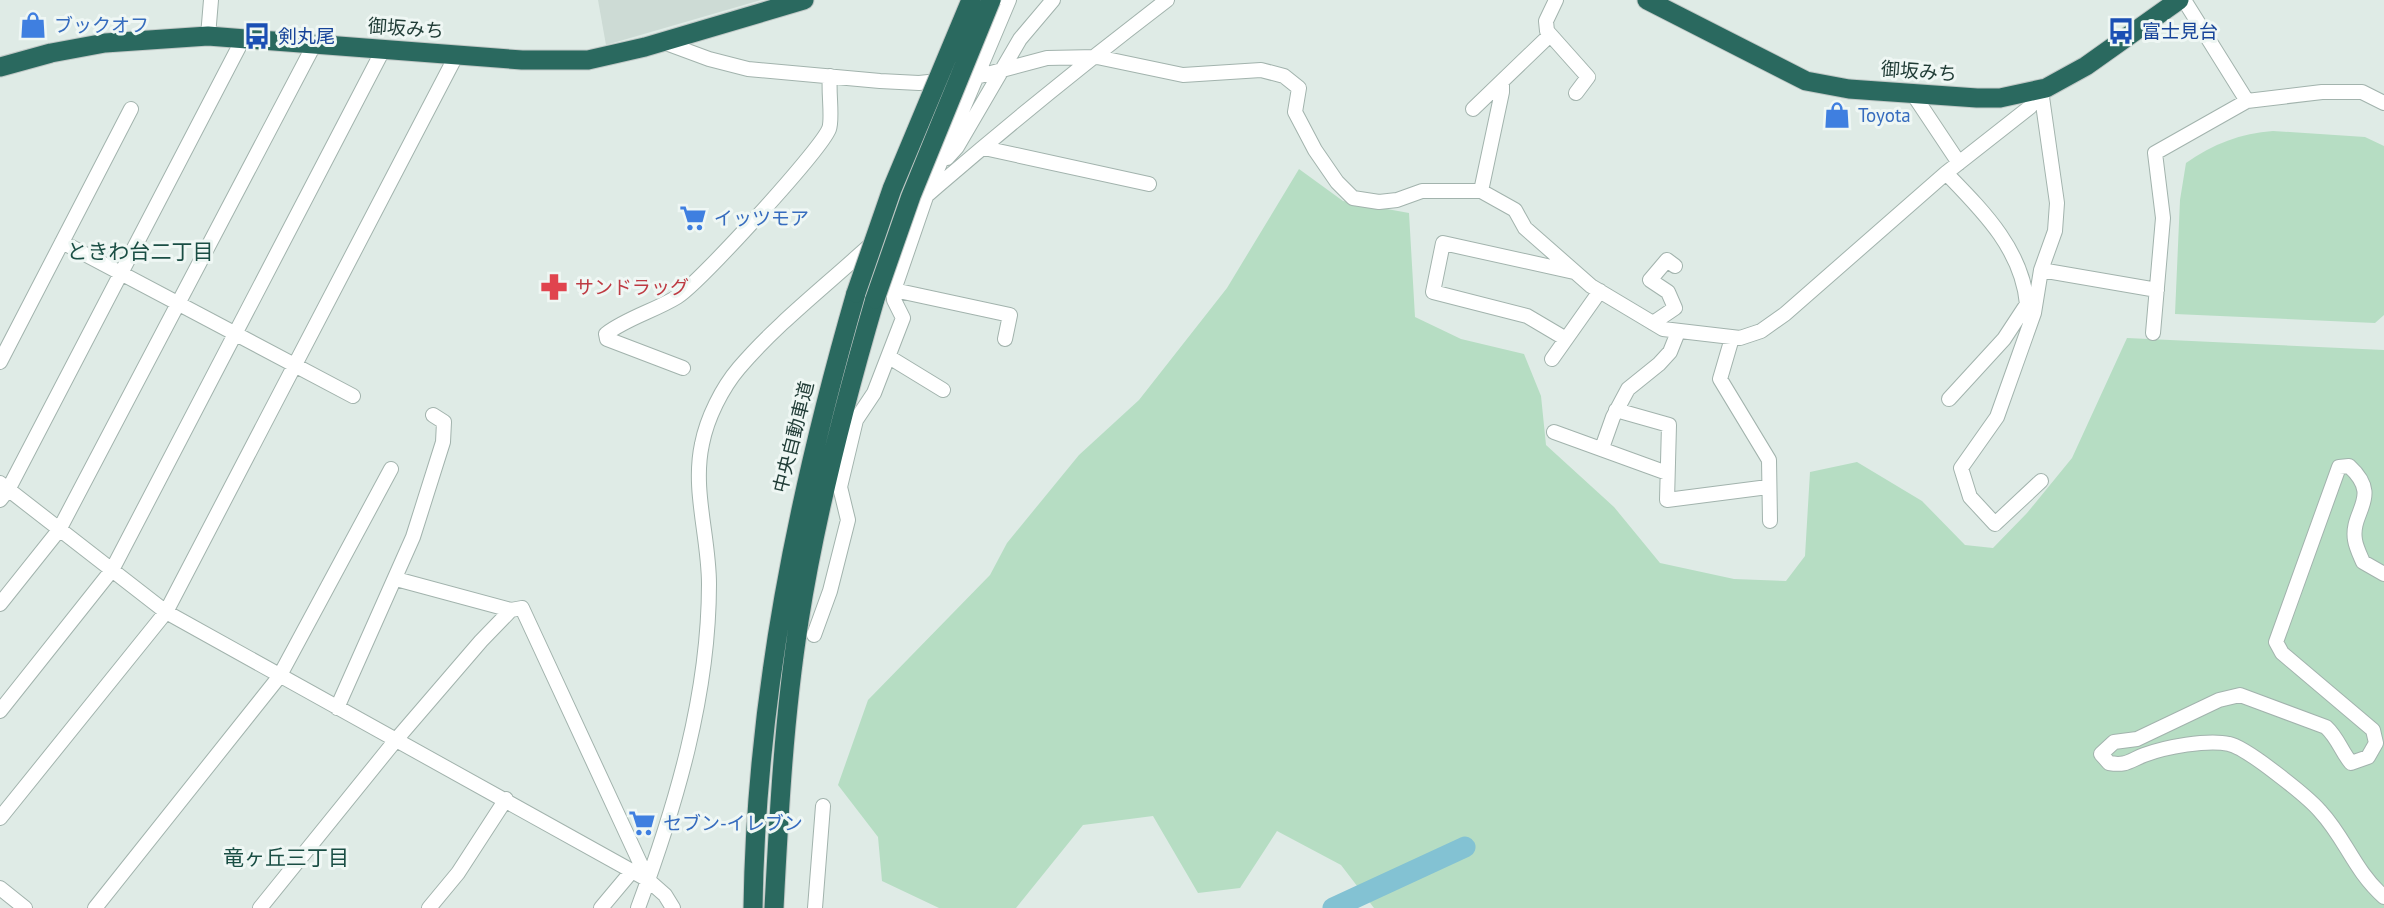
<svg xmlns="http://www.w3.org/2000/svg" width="2384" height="908" font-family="'PT Sans','Noto Sans JP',sans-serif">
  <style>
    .built { fill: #cddbd5 }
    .green { fill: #b6ddc3 }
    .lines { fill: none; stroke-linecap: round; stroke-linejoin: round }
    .river { stroke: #83c2d3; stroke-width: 21 }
    .minor-casing { stroke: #a2b3ad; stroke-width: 16 }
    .highway-casing { stroke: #c0c8c6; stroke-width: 21 }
    .minor { stroke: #fff; stroke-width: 14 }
    .highway { stroke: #2a695f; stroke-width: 19 }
    .highway-bridge-casing { stroke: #c0c8c6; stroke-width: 21; stroke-linecap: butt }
    .highway-bridge { stroke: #2a695f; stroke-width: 19 }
    .labels { text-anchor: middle; stroke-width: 6; stroke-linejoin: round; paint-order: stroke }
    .shop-label { font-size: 19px; fill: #366cbe; stroke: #eff7f4; text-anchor: start }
    .street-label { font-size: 19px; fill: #1f3b35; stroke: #eff7f4 }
    .transit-label { font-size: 19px; fill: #164399; stroke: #eff7f4; text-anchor: start }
    .health-label { font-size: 19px; fill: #be3a42; stroke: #eff7f4; text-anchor: start }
    .neighbourhood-label { font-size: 21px; fill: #1a4e44; stroke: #eff7f4 }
  </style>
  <rect width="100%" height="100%" fill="#dfebe6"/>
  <!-- built -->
  <path class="built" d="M598,0H761L606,45Z"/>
  <!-- green -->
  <path class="green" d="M2273,131L2365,137L2384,146V315L2375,323L2175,314L2180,200L2186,163C2213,144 2241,133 2273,131Z
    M1299,169L1343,201L1409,213L1415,317L1461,339L1524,354L1541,396L1546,445L1614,507L1660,563L1734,579L1786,581L1805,556L1810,472L1857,462L1922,501L1965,545L1993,548L2027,513L2072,458L2127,338L2384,350V908H1374L1341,865L1277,831L1240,888L1198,893L1153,816L1083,825L1016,908H939L882,881L878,837L838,785L868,700L990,575L1007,543L1079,455L1139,400L1227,288Z"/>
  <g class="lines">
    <!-- river -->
    <path class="river" d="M1333,908L1465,847"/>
    <defs>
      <path id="minor" d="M1556,0L1546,21L1547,31L1588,77L1576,93
        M2184,0L2247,101L2322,92H2362L2384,103
        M208,36L211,0
        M663,42L709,59L748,69L880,81L919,83L976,77L1047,58L1097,57L1183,75L1261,70L1284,76L1299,88L1295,112L1315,150L1337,182L1353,198L1379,202L1397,200L1422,191H1481L1515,210L1525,228L1591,286L1663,329L1740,338L1761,331L1785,314L1946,173L2030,107L2041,90L2057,203L2055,231L2041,270L2034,313L1997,417L1961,468L1970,497L1995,524L2041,481
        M1913,94L1959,163
        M1473,109L1550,35
        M984,148L1149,184
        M947,158L957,147L1020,39L1053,0
        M1946,173C1982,210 2022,249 2027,304L2004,339L1949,399
        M1481,191L1502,92V82
        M62,242L353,396
        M2041,270L2157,290
        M894,290L1010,315L1005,339
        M1653,323L1675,308L1668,292L1650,280L1667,260L1675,266
        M2153,333L2163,218L2155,153L2247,101
        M1732,338L1720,379L1769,460L1770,521
        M1566,339L1527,316L1433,292L1443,243L1574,272
        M889,357L943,390
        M1552,359L1600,291
        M0,362L131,109
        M683,368L607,339L606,334C627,318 654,311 677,297C699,283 820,151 829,129C833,119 828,91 830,76
        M1616,410L1669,425L1667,500L1768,487
        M1554,432L1667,473
        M1602,448L1613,417L1628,389L1659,364L1670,352L1678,332
        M0,483L166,612L648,880L665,895L673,908
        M0,500L8,490L243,39
        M2384,574L2363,562C2360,555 2356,547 2355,540C2350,511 2383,497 2349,466L2339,467L2276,642L2282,653L2373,730L2376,743L2368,757L2351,763C2341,751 2338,738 2326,727L2240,695L2219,700L2137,739L2114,742L2101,754L2109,763C2126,766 2129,761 2144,755C2165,747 2208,739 2229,744C2246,747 2308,797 2320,811C2346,839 2353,869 2384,897
        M396,579L511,610
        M0,604L59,530L314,45
        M814,635L830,591L848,520L840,487L856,420L874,393L903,318L894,300V290L927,194L1009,0
        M337,708L413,537L443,442L444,422L433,415
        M0,711L112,570L383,50
        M0,818L166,612L457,54
        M0,888L25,908
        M95,908L279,677L391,469
        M260,908L395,741L481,641L511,610L522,608L648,880
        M429,908L458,873L506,799
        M601,908L632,871
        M638,908C676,805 709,695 709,584C709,537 692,490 702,444C707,418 722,388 739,368C774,327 818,292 858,256C957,167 1061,81 1167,0
        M815,908L823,806"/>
      <path id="highway" d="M1647,0L1806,81L1849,89L1977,98H2000L2046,88L2086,66L2179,0
        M0,67L51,53L105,43L208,36L522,60H588L645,47L804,0
        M753,908C756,698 798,494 856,293
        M774,908C779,812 784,716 799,621C816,512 844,405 875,299"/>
    </defs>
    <!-- minor casing -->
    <use href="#minor" class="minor-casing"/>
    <!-- highway casing -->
    <use href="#highway" class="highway-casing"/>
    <!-- minor -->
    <use href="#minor" class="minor"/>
    <!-- highway -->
    <use href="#highway" class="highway"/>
    <defs>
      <path id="highway-bridge" d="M856,293L892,189L971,0
        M875,299L911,196L991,0"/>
    </defs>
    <!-- highway-bridge casing -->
    <use href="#highway-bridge" class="highway-bridge-casing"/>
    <!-- highway-bridge -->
    <use href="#highway-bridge" class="highway-bridge"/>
  </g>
  <!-- icons -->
  <defs>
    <symbol id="shop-bare" viewBox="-9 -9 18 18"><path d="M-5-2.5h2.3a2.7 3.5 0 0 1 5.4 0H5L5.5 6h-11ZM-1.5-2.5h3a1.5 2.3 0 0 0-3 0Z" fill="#3f7fe0" stroke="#eff7f4" stroke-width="2.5" paint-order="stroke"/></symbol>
    <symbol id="bus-bare" viewBox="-9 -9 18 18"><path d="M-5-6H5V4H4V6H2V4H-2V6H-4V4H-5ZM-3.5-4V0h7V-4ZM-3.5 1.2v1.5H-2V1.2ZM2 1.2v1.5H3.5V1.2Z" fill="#1a4fb4" stroke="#eff7f4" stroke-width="2.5" paint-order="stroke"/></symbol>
    <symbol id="supermarket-bare" viewBox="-9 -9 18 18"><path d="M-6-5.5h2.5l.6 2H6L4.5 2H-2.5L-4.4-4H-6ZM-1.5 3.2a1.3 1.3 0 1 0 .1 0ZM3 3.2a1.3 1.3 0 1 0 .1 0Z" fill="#3f7fe0" stroke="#eff7f4" stroke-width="2.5" paint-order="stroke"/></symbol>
    <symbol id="pharmacy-bare" viewBox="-9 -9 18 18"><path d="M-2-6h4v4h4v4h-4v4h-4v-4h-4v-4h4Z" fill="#e0444e" stroke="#eff7f4" stroke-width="2.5" paint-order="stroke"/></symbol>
  </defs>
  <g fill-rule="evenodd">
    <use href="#shop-bare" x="14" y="6" width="38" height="38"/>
    <use href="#bus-bare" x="2102" y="12" width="38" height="38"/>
    <use href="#bus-bare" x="238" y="17" width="38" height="38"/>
    <use href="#shop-bare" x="1818" y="96" width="38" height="38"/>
    <use href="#supermarket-bare" x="674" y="199" width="38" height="38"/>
    <use href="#pharmacy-bare" x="535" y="268" width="38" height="38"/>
    <use href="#supermarket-bare" x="623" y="804" width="38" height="38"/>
  </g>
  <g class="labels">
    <!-- shop labels -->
    <g class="shop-label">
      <text x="54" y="32">ブックオフ</text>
      <text x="1858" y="122">Toyota</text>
      <text x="714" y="225">イッツモア</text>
      <text x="663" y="830">セブン-イレブン</text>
    </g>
    <!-- street labels -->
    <g class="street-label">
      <text transform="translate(406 28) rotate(4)" y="7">御坂みち</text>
      <text transform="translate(1919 71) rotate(4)" y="7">御坂みち</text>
      <text transform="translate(793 437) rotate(-76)" y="7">中央自動車道</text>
    </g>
    <!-- transit labels -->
    <g class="transit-label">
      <text x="2142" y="38">富士見台</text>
      <text x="278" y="43">剣丸尾</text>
    </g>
    <!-- health labels -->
    <g class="health-label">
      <text x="575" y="294">サンドラッグ</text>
    </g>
    <!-- neighbourhood labels -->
    <g class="neighbourhood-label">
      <text x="140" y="259">ときわ台二丁目</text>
      <text x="286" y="865">竜ヶ丘三丁目</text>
    </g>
  </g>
</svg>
